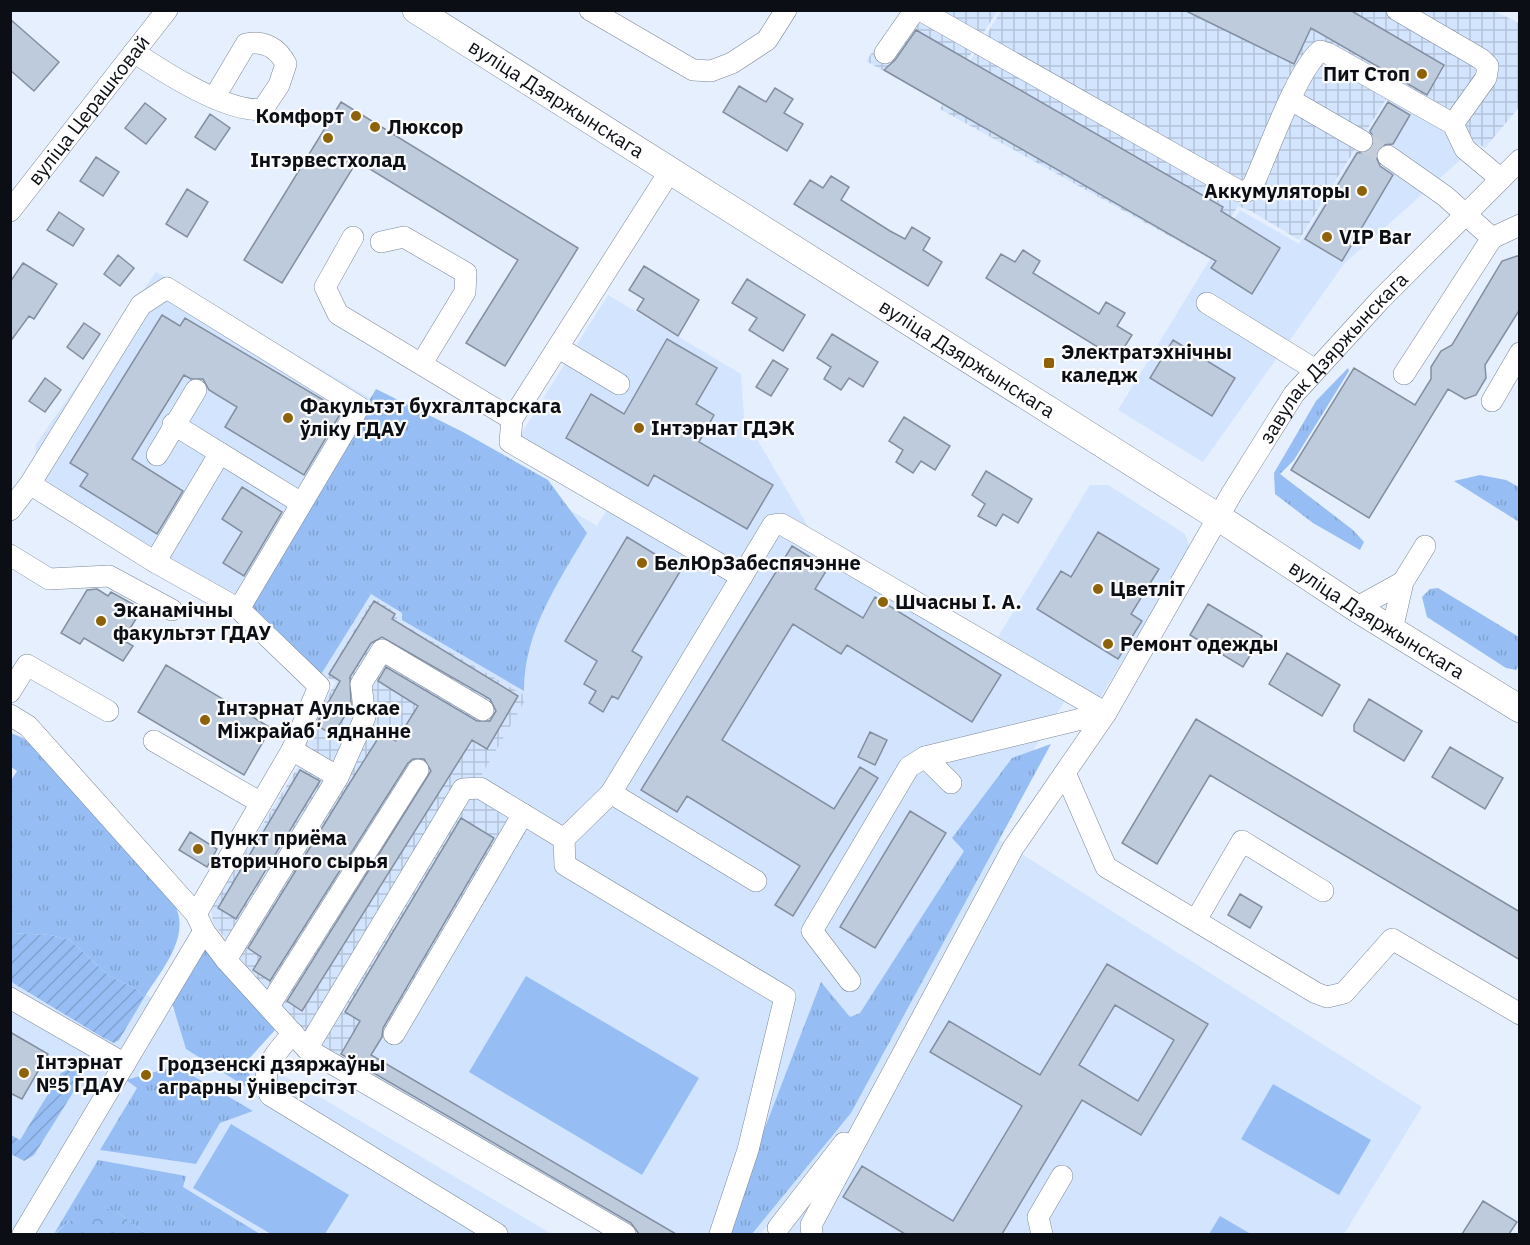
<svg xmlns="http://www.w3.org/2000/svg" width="1530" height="1245" font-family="'IBM Plex Sans',sans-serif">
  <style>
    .built { fill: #d3e5fe }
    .industrial { fill: url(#industrial-grid) }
    .grass { fill: url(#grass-tufts) }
    .forest { fill: url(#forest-crowns) }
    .garden { fill: url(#garden-furrows) }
    .pitch { fill: #97bef4 }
    .building { fill: #becbdd; stroke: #838fa0; stroke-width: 1.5; fill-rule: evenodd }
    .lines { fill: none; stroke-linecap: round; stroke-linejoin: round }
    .minor-tunnel { stroke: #c4cddb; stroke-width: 21; stroke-dasharray: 21 10; stroke-linecap: butt }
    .minor-casing { stroke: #7b8798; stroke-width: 22 }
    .major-casing { stroke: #7b8798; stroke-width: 28 }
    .minor { stroke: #fff; stroke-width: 21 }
    .major { stroke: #fff; stroke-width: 27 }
    .poi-dot { fill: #8e6208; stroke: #fbfbfb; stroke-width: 2 }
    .labels { text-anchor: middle; stroke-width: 4.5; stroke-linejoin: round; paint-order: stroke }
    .poi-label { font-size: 20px; font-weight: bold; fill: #0b0f15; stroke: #fbfbfb; text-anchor: start }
    .street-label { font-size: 20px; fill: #0b0f15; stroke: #fbfbfb }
  </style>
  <defs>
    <pattern id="industrial-grid" width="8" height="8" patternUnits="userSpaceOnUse" patternTransform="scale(1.5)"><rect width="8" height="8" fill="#d3e5fe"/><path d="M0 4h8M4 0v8" fill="none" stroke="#b4c3d9"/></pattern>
    <pattern id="grass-tufts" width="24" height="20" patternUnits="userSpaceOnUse" patternTransform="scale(1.5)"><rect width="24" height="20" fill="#97bef4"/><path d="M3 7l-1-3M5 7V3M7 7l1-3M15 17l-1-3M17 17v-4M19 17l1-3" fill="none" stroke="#81a2d0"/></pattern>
    <pattern id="forest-crowns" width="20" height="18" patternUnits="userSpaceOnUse" patternTransform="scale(1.5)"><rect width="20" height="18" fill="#97bef4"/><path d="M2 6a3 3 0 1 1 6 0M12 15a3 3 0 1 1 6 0" fill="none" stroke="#81a2d0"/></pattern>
    <pattern id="garden-furrows" width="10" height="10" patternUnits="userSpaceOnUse" patternTransform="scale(1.5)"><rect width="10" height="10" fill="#97bef4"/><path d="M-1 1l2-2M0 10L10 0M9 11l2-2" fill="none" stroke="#81a2d0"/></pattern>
  </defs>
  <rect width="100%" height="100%" fill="#e5effe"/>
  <!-- built -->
  <path class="built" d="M1389,97L1476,146L1344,264L1203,462L1118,410L1240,210L1299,244Z
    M156,272L365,395L502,469L597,526L615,496L519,437L608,295L741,374L744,417L809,528L998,637L1090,485H1108L1185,534L1190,549L1100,698L1076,684L982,829L1422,1107L1344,1234H789L770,1223L760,1234H639L339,1058L348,1042L364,1027L399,1047L473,790L396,620L399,614L373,599L326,677L18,485L35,462L36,444Z
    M11,915L552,1234H11Z"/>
  <!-- industrial -->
  <path class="industrial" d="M1492,10L1519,23V107L1485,148L1388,96L1299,240L1251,211L1238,206L1207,257L940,109L1001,11Z
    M901,11H997L941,103L866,61Z
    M373,598L399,614L396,620L527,697L473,790L530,825L399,1047L364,1027L348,1042L339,1058L315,1045L261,984L213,923L211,909L299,765L309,728L336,682L326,677Z"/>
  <!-- grass -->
  <path class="grass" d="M1348,368L1349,371L1294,460L1280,474L1353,530L1364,542L1360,550L1313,523L1275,494L1274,473L1316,401Z
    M376,389L463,432L548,480L587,533C558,583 524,631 524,691L402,620V613L371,594L320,676L248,608Z
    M1480,475L1506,480L1519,487V522L1454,481Z
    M1438,588L1519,637V665L1516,670L1506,668L1427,617L1422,597L1430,589Z
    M11,733L23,738L32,746L175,905C191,938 161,970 144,998L138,990L109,976L70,940L50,935L11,933L10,782L17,771L11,767Z
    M1051,744L851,1113L752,1234H724L821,982L850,1017L860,1013L964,851L952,838L1012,758Z
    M202,944L275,1030L246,1062L254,1092L186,1049L172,1003Z
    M176,1066L253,1111L220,1123L196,1164L100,1150L137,1088L126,1080Z
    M98,1160L186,1176L183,1187L260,1234H147L117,1212L73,1218L54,1234Z"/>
  <!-- forest -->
  <path class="forest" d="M99,1206L117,1212L147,1234H55L73,1218Z"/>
  <!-- garden -->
  <path class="garden" d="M11,933L50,935L70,940L109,976L138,990L144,998L119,1040L114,1043L102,1037L13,983L11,980Z
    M73,1067L80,1074L79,1083L34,1155L24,1161L11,1154V1135L20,1140L61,1073Z"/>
  <!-- pitch -->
  <path class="pitch" d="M526,976L699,1078L642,1175L469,1072Z
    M1273,1084L1371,1140L1339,1195L1241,1139Z
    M231,1124L349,1195L325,1234H271L193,1188Z
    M1220,1216L1251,1234H1209Z"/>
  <!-- building -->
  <path class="building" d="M1184,10H1350L1444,65L1427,95L1311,28L1294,64Z
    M10,19L59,62L34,91L10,70Z
    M916,30L1223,207L1221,211L1280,248L1252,294L1211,268L1216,261L884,70L895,60Z
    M739,86L766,102L775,88L793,99L784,113L803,124L787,151L723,112Z
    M341,102L578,248L505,366L466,343L518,260L357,161L282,283L244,260Z
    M1388,102L1410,115L1393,144L1382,145L1375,154L1380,166L1393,175L1342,261L1305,239L1357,153L1368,152L1373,148L1375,140L1370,131Z
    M145,103L166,119L146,144L125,128Z
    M210,114L230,128L215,150L195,137Z
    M96,157L119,172L103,196L80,181Z
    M831,176L849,187L841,200L890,231L905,239L912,227L930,238L923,250L942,262L928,286L794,204L810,180L823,188Z
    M187,189L208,202L187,237L166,224Z
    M59,212L84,229L73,246L47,230Z
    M1023,250L1040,261L1033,273L1099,314L1106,302L1125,313L1117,326L1132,335L1117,359L986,278L1001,254L1015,262Z
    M118,255L134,268L120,286L104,274Z
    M1520,255V309L1485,365L1486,378L1476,395L1465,399L1448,389L1369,518L1291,470L1354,368L1415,405L1431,379V367L1441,351L1452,345L1502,261Z
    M23,263L57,284L34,319L29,316L10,342V282Z
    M644,266L699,300L678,336L637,310L644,299L629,290Z
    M747,279L805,315L783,351L749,330L757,318L732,303Z
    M162,315L180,326L185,318L342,411L304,475L225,427L237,407L209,390L203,379H191L184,375L132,459L183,491L157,534L80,486L88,474L70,463Z
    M84,323L100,334L83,359L67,347Z
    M832,334L878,362L863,387L849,378L841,390L824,379L831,367L817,358Z
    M667,339L717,368L696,404L714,415L699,442L773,485L747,529L654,475L648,486L566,438L591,394L624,414Z
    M1173,340L1235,378L1212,416L1150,378Z
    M773,360L788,369L771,396L756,387Z
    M45,378L61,390L45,412L29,401Z
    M904,417L950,446L935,470L921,461L913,473L896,462L903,450L889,441Z
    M986,471L1032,499L1018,523L1003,514L996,526L978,516L985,504L972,495Z
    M242,487L282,512L244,576L223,563L242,532L222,519Z
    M1098,532L1159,569L1131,614L1142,621L1118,659L1037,609L1061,571L1071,577Z
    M627,537L681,570L632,651L642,657L618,699L612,696L603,712L589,703L596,691L584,684L597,661L565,641Z
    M792,546L828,568L815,589L863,618L875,597L1001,675L972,722L847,645L841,654L793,624L722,740L834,809L860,767L878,778L793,916L775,905L800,866L687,796L677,812L641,790Z
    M97,589L108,596L111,592L142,609L123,640L133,646L123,661L84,638L80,644L61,633L87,590Z
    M374,601L395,614L392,619L518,696L487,749L472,740L302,1011L287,1001L431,771L424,759H413L408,763L270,981L253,970L261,957L248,948L346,789L382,732L396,741L418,706L378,681L386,667L477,721H490L496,711L490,699L382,637L371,643L350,677L351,706L333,735L316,725L340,681L329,674Z
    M1208,604L1262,636L1243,667L1190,635Z
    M1287,653L1340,685L1322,716L1269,684Z
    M166,665L271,728L244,775L138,712Z
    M1369,699L1422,731L1404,761L1354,731V725Z
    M1196,719L1520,912V960L1210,775L1157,864L1122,843Z
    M870,732L887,740L875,765L858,757Z
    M1450,747L1503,778L1485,809L1432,777Z
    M300,770L320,781L236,919L218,908Z
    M910,811L946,833L875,948L840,927Z
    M461,818L494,838L383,1028L382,1037L371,1055L676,1234H639L631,1223L341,1054L360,1021L345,1012Z
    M190,832L217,849L207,867L179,850Z
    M1240,894L1262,907L1250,928L1228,915Z
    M1107,964L1208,1024L1141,1135L1082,1100L1002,1234H905L843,1197L862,1166L953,1221L1022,1106L930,1052L949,1021L1040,1075ZM1115,1005L1174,1040L1138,1101L1079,1065Z
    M10,1032L48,1054L22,1099L10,1093Z
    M1483,1201L1517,1222L1509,1234H1462Z"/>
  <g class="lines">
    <!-- minor-tunnel -->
    <path class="minor-tunnel" d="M1362,141L1388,156"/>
    <defs>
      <g id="minor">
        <path d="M590,10L693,70L711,71L732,63L767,40L786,10"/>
        <path d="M920,10L1239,191H1247L1253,185C1268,153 1296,72 1320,51L1329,54L1453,124L1465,149L1501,179"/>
        <path d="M1397,10L1481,59L1488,66L1486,78L1453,124"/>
        <path d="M134,52C162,71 229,114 263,109L279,85L286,64C278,48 264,40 246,44L214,98"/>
        <path d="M885,53L915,10"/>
        <path d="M1291,100L1362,141"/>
        <path d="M1388,156L1445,196L1492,238L1520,225"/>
        <path id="s1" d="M10,211L167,10"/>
        <path d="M353,237L325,287L338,314L512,419L670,171"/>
        <path d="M381,242L404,237L466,273L465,292L422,363"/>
        <path d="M1207,303L1314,369"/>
        <path d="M559,348L619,384"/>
        <path d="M1404,374L1492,238"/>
        <path d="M1492,401L1520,353"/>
        <path d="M512,419L510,442L742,577"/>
        <path d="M173,424L301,503"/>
        <path d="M157,455L196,390"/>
        <path d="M10,510L30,484L141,305L167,288L359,407L239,609L155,562L30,484"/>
        <path d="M10,555L49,579L109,576L172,610"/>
        <path d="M155,562L220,453"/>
        <path d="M1356,608L1403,582"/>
        <path d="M1392,630L1403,582L1425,546"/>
        <path d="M10,692L27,665L108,711"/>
        <path d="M10,715L28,726L196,914L204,931L226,960L307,1049L625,1234"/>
        <path d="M154,741L261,803"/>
        <path d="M292,750L338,777L365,717L361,684L382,650L483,710"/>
        <path d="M1066,775L1106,867L1316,993L1327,997L1344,993L1392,939L1520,1014"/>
        <path d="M951,783L925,757L1106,713"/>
        <path d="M564,839L565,865L785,997L748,1150L720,1234"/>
        <path d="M756,881L611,793L773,525L781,524L799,534L1106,713"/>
        <path d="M196,914L292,750L319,686L239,609"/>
        <path d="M1196,920L1242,841L1323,891"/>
        <path d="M226,960L338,777"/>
        <path d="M850,981L812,931L909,767L925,757"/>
        <path d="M10,998L125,1064"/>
        <path d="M269,1006L418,770"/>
        <path d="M293,1033C277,1052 258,1069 270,1095L497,1234"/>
        <path d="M394,1034L523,814"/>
        <path d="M307,1049L463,789L480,788L564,839L611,793"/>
        <path d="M778,1228L844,1143"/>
        <path d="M23,1234L204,931"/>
        <path id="s2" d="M812,1234L811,1225L1013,848L1106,713L1232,493L1294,394L1380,300L1520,160"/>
        <path d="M1042,1234L1038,1217L1062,1176"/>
      </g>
      <g id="major">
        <path id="s3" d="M416,10L1218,517L1356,608L1520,709"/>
      </g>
    </defs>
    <!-- minor casing -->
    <use href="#minor" class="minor-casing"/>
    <!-- major casing -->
    <use href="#major" class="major-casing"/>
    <!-- minor -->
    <use href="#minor" class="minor"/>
    <!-- major -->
    <use href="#major" class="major"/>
  </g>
  <!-- markers -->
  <g class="poi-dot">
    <circle cx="1422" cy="74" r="6"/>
    <circle cx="356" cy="116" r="6"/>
    <circle cx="375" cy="127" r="6"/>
    <circle cx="328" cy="138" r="6"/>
    <circle cx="1362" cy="191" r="6"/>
    <circle cx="1327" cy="237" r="6"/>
    <rect x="1043" y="357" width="12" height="12" rx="3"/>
    <circle cx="288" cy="418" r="6"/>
    <circle cx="639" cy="428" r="6"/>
    <circle cx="642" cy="563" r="6"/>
    <circle cx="1098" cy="589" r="6"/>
    <circle cx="883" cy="602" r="6"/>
    <circle cx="101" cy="621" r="6"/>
    <circle cx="1108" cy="644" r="6"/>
    <circle cx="205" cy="720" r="6"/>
    <circle cx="198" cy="849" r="6"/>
    <circle cx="24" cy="1073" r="6"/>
    <circle cx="146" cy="1075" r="6"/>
  </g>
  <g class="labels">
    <!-- poi labels -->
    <g class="poi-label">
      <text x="1410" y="81" text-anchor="end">Пит Стоп</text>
      <text x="344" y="123" text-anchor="end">Комфорт</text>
      <text x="387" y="134">Люксор</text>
      <text x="328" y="167" text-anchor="middle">Інтэрвестхолад</text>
      <text x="1350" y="198" text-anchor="end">Аккумуляторы</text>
      <text x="1339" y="244">VIP Bar</text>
      <text x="1061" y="359">Электратэхнічны<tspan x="1061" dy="23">каледж</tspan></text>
      <text x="300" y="413">Факультэт бухгалтарскага<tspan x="300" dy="23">ўліку ГДАУ</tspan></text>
      <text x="651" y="435">Інтэрнат ГДЭК</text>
      <text x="654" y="570">БелЮрЗабеспячэнне</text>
      <text x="1110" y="596">Цветліт</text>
      <text x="895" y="609">Шчасны І. А.</text>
      <text x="113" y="617">Эканамічны<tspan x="113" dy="23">факультэт ГДАУ</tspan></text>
      <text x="1120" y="651">Ремонт одежды</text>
      <text x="217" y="715">Інтэрнат Аульскае<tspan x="217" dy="23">Міжрайабʼяднанне</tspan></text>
      <text x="210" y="845">Пункт приёма<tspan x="210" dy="23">вторичного сырья</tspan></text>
      <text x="36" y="1069">Інтэрнат<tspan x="36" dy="23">№5 ГДАУ</tspan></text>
      <text x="158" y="1071">Гродзенскі дзяржаўны<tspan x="158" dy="23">аграрны ўніверсітэт</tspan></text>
    </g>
    <!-- street labels -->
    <g class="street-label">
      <text dy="7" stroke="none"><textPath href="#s3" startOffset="166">вуліца Дзяржынскага</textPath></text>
      <text dy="7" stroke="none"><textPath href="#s1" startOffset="128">вуліца Церашковай</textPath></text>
      <text dy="7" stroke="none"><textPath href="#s2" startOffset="1024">завулак Дзяржынскага</textPath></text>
      <text dy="7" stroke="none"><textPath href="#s3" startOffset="652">вуліца Дзяржынскага</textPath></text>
      <text dy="7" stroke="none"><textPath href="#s3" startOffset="1138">вуліца Дзяржынскага</textPath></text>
    </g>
  </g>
  <!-- border -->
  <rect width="1530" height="1245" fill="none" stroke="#0b0f15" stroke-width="24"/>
</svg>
